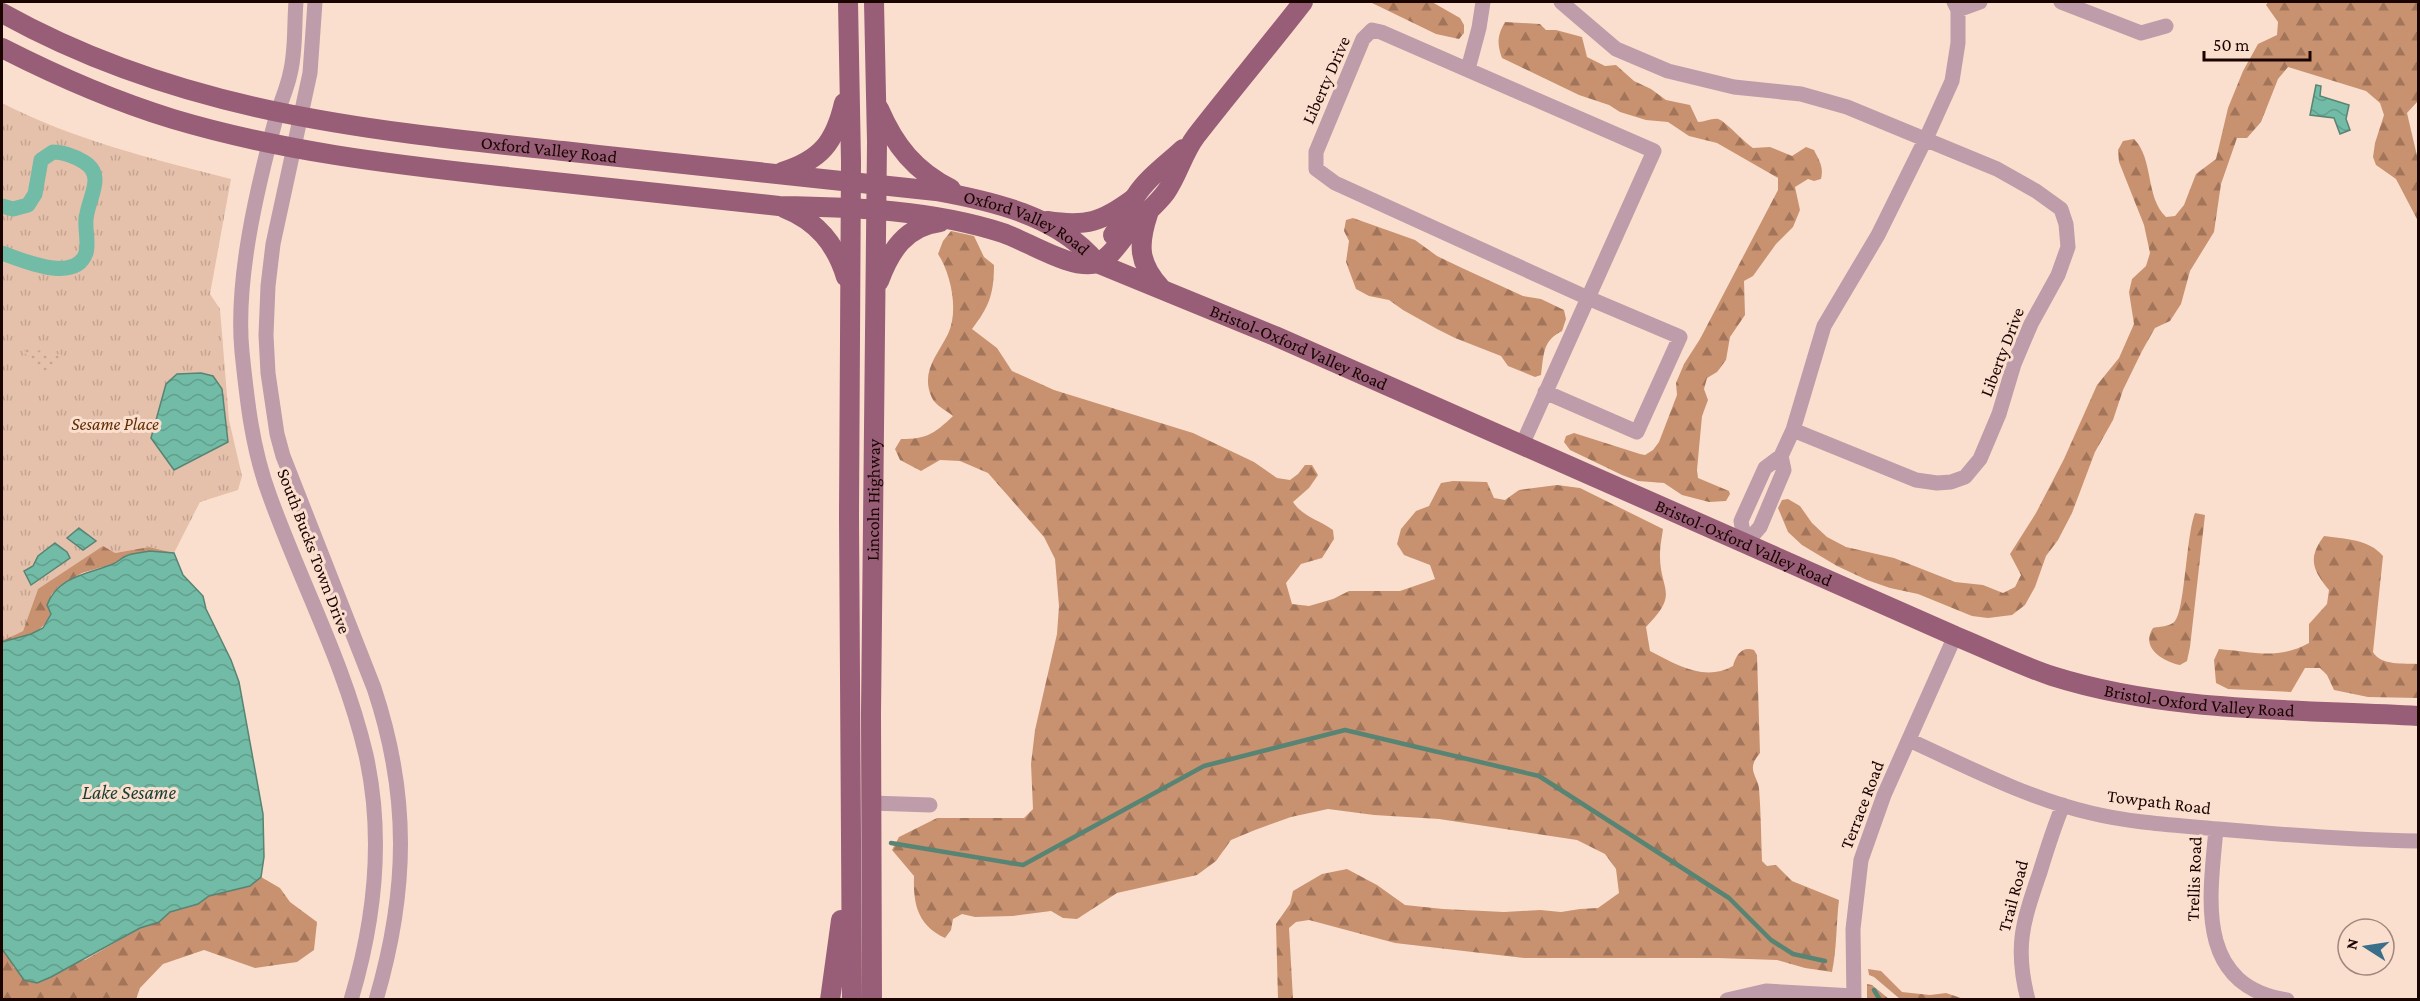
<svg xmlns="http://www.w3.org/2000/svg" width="2420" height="1001" font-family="'Crimson Pro',serif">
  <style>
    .grass { fill: url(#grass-tufts) }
    .forest { fill: url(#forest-firs) }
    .garden { fill: url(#garden-dots) }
    .water { fill: url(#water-waves); stroke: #588474; stroke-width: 1.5 }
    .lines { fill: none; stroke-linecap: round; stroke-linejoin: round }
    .stream { stroke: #588474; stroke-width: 4.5 }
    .canal { stroke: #72bba6; stroke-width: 15 }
    .minor { stroke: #be9ca9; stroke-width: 15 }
    .major { stroke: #985e77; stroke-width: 20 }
    .labels { text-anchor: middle; stroke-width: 6; stroke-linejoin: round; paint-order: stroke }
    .street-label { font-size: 18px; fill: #1a0400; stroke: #fbdfce }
    .park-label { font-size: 18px; font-style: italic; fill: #602d03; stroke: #fbdfce }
    .water-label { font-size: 20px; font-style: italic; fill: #193c32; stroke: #fbdfce }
  </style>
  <defs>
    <pattern id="grass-tufts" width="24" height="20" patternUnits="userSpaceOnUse" patternTransform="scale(1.5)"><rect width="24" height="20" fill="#e5c1ab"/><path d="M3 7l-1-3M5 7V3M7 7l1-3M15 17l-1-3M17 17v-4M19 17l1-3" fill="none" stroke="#c4a491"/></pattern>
    <pattern id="forest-firs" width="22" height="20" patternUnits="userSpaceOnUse" patternTransform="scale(1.5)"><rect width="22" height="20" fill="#c89270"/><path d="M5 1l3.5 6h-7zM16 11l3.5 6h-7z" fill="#a2755a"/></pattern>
    <pattern id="garden-dots" width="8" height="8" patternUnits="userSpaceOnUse" patternTransform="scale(1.5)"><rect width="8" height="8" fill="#e5c1ab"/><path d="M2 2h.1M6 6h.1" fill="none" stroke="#c4a491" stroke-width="1.8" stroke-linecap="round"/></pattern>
    <pattern id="water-waves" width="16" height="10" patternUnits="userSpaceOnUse" patternTransform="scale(1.5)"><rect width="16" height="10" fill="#72bba6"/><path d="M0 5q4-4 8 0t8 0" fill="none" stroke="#629f8d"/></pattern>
  </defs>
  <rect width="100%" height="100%" fill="#fbdfce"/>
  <!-- grass -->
  <path class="grass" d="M2,103C74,140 153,159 231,179L210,294L220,309L229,420L242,476L238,490L200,502L174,553L149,547L115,553L38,589L23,631L4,640L2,638Z"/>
  <!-- forest -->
  <path class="forest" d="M1370,2H1432L1460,18L1464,25V33L1459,39L1436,34Z
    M2268,2H2418V101L2407,113L2418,160V221L2396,179L2376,165L2373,157L2375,143L2384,115L2380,103L2366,91L2288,67L2278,79L2261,122L2247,138H2237L2221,184L2214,232L2190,271L2181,304L2170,321L2155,328L2142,351L2123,390L2113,420L2095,452L2072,513L2058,540L2046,556L2035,587L2025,605L2012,615L1988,618L1972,616L1918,594L1890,588L1867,580L1837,566L1802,545L1788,532L1778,508L1782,500L1788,499L1800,506L1812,523L1827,537L1846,547L1894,558L1955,582L1983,585L2003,593L2015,587L2021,575L2010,554L2036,513L2064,459L2097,385L2119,358L2134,324L2129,292L2132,279L2146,266L2150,253L2144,225L2119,162L2118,150L2123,141L2134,139C2154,159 2145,197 2166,217L2175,216L2184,205L2196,174L2216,159L2228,108L2243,71L2258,44L2277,35L2278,22L2266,5Z
    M1505,22L1540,24L1546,30H1556L1582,37L1587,57L1605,66L1616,65L1634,81L1651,89L1666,100L1690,105L1698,122C1705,122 1712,118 1718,119C1724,120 1745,143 1753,148L1770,147L1792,156L1806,147L1814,150C1819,160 1824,167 1821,179L1814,181L1808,179L1795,187L1800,210L1793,227L1776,244L1753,276L1744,281L1745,315L1730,337L1726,360L1717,372L1707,378L1704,389L1708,400L1702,416L1697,470L1698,478L1729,491L1730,494L1726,501L1709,502L1682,495L1664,483L1638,481L1622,475L1570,450L1564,442L1566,436L1574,433L1640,454L1645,455L1653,450L1659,442L1677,395L1676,383L1684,364L1700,339L1778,190V178L1717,143L1689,136L1668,122L1646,120L1620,112L1609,105L1579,95L1502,58C1497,44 1497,36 1505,22Z
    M1353,218L1415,240L1437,256L1462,268L1523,296L1541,299L1564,310L1566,319L1562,331C1542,341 1544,355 1541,375L1535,377L1508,366L1501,356L1455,338L1437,329L1403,310L1389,300L1369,296L1356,289L1346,262L1349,241L1344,231L1346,220Z
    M951,231L974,236L984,257L994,265C994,294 989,307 972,329L997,348L1012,371L1054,390L1193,433L1254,462L1277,478L1290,480L1298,474L1305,465H1312L1318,475L1309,488L1293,502C1302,516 1319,520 1333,530L1334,539L1322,558L1301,564L1286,583L1292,604L1309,606L1333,599L1349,591H1400L1435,579L1430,565L1404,555L1397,544L1401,529L1416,511L1429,506L1441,483L1453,481L1487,482L1494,498L1505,500L1519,490L1557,485L1580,488L1663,529C1662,537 1660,545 1660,553C1659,591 1681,592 1646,627L1650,651C1677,665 1705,682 1733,666C1736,655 1742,646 1754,650L1757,655L1760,753C1757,757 1754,760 1753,766C1752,774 1758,780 1759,788C1761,813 1761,837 1762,861L1767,866L1776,865L1792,881L1839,900C1836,925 1837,948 1832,972L1805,968L1777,960L1718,958H1524L1395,943L1309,920L1296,922L1289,928L1293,999H1278L1276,924L1290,904L1293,891L1322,874L1347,869L1377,885L1405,905L1443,909L1504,912L1540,910L1561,912L1580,909L1598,908L1619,893L1616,869L1605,854L1577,840L1439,819L1374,815L1328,809L1291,817L1255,830L1231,840L1216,861L1197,875L1117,893L1077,919L1063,918L1051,911L1013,916L975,917L962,914L953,919L951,930L945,938C918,925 913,905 914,876L892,850L899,837L937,818H1024L1033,809L1031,764L1035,730L1057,634L1059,606L1055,559L1044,537L988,473L960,461L940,460L921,471L900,460L895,449L901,439C927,439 934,434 953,416C947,411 935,405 932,398C920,372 937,356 948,334C959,311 951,274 938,254L943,241Z
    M2195,513L2205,515L2190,647L2187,661L2180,665C2163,661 2140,648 2153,628C2161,626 2170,627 2175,621C2185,610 2186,536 2195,513Z
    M2324,536C2345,539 2369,539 2383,556L2373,652C2381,666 2404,663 2418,664V698L2368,697L2334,690L2327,675L2320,668H2305L2291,692L2228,689L2216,683L2214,660L2219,649C2253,652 2278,660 2309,643V624L2327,604L2329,590C2313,570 2307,559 2324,536Z
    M103,546L115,553L149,547L174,553L149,551L125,556L116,563L82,573L58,587L51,595C51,601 52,609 50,615C44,633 19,641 2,642V638L4,640L23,631L38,589Z
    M261,877L280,888L290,902L317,922L314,950L297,962L255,968L204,950L163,964L140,988L136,999H2V949L10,958L14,968L85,960L140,928L159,922L170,912L198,904L209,896L250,886Z
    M1868,969L1881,971L1902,992L1930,995L1946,993L1964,999H1900L1874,977L1869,975Z
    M1867,984L1872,985L1889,999H1867Z"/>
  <!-- garden -->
  <path class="garden" d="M26,348L62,355L60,364L46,376C35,369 36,359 24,353Z"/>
  <!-- water -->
  <path class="water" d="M2316,85L2321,86L2320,96L2349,105L2346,119L2350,130L2340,134L2334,118L2310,115Z
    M201,373L213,376L222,389L228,442L174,470L151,438L166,384L177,374Z
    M79,528L96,541L83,550L67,538Z
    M55,543L67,552L70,558L31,585L24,571L33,566L38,556Z
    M149,551L174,553L183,575L203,596L206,609L231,660L239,682L263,814L264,857L261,877L250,886L209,896L198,904L170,912L159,922L140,928L51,977L37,983L24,980L2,949V642L31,634L43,628L51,614L47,605C58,576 88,574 113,564C118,562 121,558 126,556C132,553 142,553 149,551Z"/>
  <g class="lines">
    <!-- stream -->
    <path class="stream" d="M891,843L1023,865L1204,766L1345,730L1539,776L1729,898L1771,940L1793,954L1825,961
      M1874,990L1880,1000"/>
    <!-- canal -->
    <path class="canal" d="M2,206L13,209L28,205L35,194L41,160L53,152C64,152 74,156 84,162C107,176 87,199 86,220C85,230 89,244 86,253C75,284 22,260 2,253"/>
    <!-- minor -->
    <path class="minor" d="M296,2C294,25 296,51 290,74C287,89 280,103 276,118C257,188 235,280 242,352C247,400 252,448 269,494C300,581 345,664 366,755C384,837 375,920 351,1000
      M315,2L310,73L273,244L268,286L266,335L268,373L277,434L283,456L374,688C410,796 408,891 376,1000
      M1561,2L1616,49L1668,71L1734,87L1801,94L1847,107L1997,169L2036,191L2061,209L2066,224L2068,247L2058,275L2031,324L2014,364L1999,414L1980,459L1965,477L1951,482L1937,483L1916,480L1793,430
      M2061,2L2141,33L2166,26
      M1958,10L1980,2
      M1372,30L1381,32L1654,151L1588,298L1335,183L1316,169V152L1363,39Z
      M1468,69L1479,28L1483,2
      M1522,445L1588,298L1680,337L1637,432L1545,392
      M1781,456L1793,430L1824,326L1878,235L1929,132L1952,81L1958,43V10L1954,2
      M1745,544L1741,521L1765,468L1781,456
      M1745,544L1760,527L1784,470L1781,456
      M1909,740C1968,767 2027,798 2091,813C2132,823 2176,825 2218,829C2285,835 2351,840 2418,841
      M871,803L930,805
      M2216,829C2210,897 2194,985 2287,1000
      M1727,1000L1766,991L1854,996
      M1854,1000L1853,929L1861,860L1884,795L1955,636
      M2028,1000C2014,946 2023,922 2040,872C2047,849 2054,827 2063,805"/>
    <!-- major -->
    <g class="major">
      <path d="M848,2L851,162L849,516L852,1000"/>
      <path id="s1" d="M2,13C180,112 364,130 563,151C687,165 811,178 936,191C992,201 1059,216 1097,263L1275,336L1955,636C1987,649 2019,665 2052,676C2169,713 2297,709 2418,716"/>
      <path d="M2,48C57,76 114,101 173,119C280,151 389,164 499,176C593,186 686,196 779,206C854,207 932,210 1003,233C1027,241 1073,271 1097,263C1110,258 1120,242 1129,231C1140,217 1155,207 1166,192C1178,175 1183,153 1196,136C1231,91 1268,47 1303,2"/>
      <path d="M879,109C895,146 915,171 951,189"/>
      <path d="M782,172C821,160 835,142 844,103"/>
      <path d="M784,208C817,221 836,244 846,277"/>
      <path d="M1148,214C1138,244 1138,263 1160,287"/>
      <path d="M1047,221C1086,227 1102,222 1133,199"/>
      <path d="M1113,235C1123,223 1127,210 1135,197C1147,178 1167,164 1183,149"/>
      <path d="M879,281C890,251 906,226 940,222"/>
      <path d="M830,1000L841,920"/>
      <path id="s2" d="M872,1000L871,714L877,142L874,2"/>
    </g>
  </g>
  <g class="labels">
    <!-- street labels -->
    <g class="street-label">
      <text transform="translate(1326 80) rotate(-66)" y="6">Liberty Drive</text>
      <text dy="6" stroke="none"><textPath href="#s1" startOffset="568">Oxford Valley Road</textPath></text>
      <text dy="6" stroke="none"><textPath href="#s1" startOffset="1054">Oxford Valley Road</textPath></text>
      <text dy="6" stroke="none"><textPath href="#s1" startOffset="1356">Bristol-Oxford Valley Road</textPath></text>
      <text transform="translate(2002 352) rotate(-69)" y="6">Liberty Drive</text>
      <text dy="6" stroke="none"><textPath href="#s2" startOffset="500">Lincoln Highway</textPath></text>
      <text dy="6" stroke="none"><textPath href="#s1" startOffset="1842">Bristol-Oxford Valley Road</textPath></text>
      <text transform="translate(314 551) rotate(69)" y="6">South Bucks Town Drive</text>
      <text dy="6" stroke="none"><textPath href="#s1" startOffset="2328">Bristol-Oxford Valley Road</textPath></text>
      <text transform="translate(2159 802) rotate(7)" y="6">Towpath Road</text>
      <text transform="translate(1862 805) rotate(-69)" y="6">Terrace Road</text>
      <text transform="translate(2194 879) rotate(-88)" y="6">Trellis Road</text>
      <text transform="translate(2013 896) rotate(-75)" y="6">Trail Road</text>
    </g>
    <!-- park labels -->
    <g class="park-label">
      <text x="115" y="430">Sesame Place</text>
    </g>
    <!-- water labels -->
    <g class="water-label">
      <text x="129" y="799">Lake Sesame</text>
    </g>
  </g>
  <!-- border -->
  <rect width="2420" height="1001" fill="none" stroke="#1a0400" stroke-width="6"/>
  <!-- north arrow -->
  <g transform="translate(2366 947) rotate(282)"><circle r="28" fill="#fbdfce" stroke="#a1877c" stroke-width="1.5"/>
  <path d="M0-4.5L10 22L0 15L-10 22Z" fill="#396f8a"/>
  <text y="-9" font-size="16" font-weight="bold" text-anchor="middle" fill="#1a0400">N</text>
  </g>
  <!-- scale -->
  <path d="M2204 51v9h106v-9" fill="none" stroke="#1a0400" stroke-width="3"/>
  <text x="2213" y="51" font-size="18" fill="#1a0400" stroke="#fbdfce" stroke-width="4.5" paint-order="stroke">50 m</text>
</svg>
